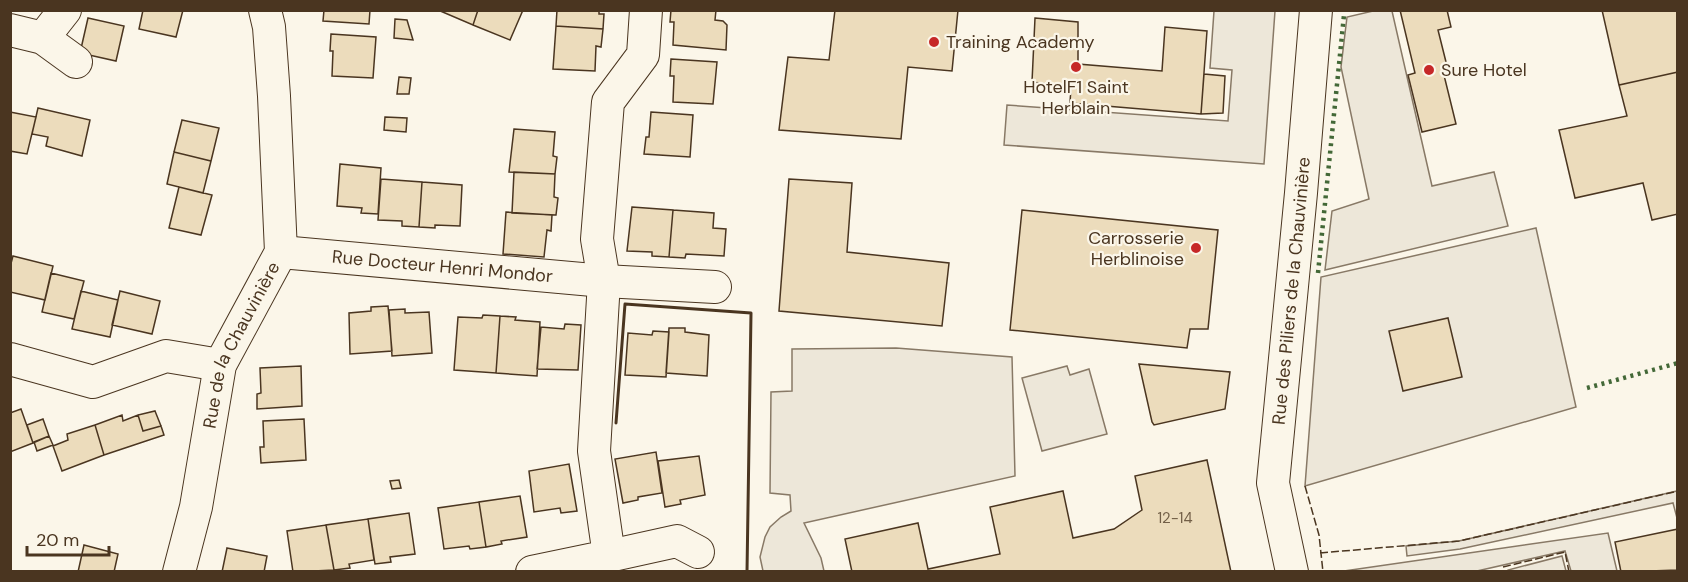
<svg xmlns="http://www.w3.org/2000/svg" width="1688" height="582" font-family="'DM Sans',sans-serif">
  <style>
    .parking { fill: #ede7d9; stroke: #887966; stroke-width: 1.5 }
    .building { fill: #ecdcbc; stroke: #4a3520; stroke-width: 1.5 }
    .lines { fill: none; stroke-linecap: round; stroke-linejoin: round }
    .minor-casing { stroke: #4a3520; stroke-width: 34 }
    .minor { stroke: #fbf6e9; stroke-width: 32 }
    .hedge { stroke: #436837; stroke-width: 4.5; stroke-dasharray: 3 4.5; stroke-linecap: butt }
    .fence { stroke: #4a3520; stroke-width: 1.5; stroke-dasharray: 8 3; stroke-linecap: butt }
    .wall { stroke: #4a3520; stroke-width: 3 }
    .poi-dot { fill: #c62828; stroke: #fbf6e9; stroke-width: 2 }
    .labels { text-anchor: middle; stroke-width: 4.5; stroke-linejoin: round; paint-order: stroke }
    .number-label { font-size: 15px; fill: #725f47 }
    .poi-label { font-size: 18px; fill: #4a3520; stroke: #fbf6e9; text-anchor: start }
    .street-label { font-size: 18px; fill: #4a3520; stroke: #fbf6e9 }
  </style>
  <rect width="100%" height="100%" fill="#fbf6e9"/>
  <!-- parking -->
  <path class="parking" d="M1214,11H1275L1264,164L1004,145L1007,105L1228,121L1232,70L1210,68Z
    M1373,11H1392L1432,186L1494,172L1508,226L1325,270L1332,211L1369,199L1341,67L1347,17Z
    M1536,228L1576,407L1305,486L1321,277Z
    M896,348L1012,357L1015,476L804,523L821,558L824,571H763L760,557L765,537L770,527L781,517L791,511L790,495L770,493L771,392L792,391V349Z
    M1067,366L1070,375L1089,369L1107,434L1042,451L1022,378Z
    M1677,491V518L1673,503L1460,549L1407,556L1406,546L1459,541Z
    M1608,533L1617,571H1571L1565,551L1477,571H1344Z
    M1562,556L1566,571H1508V570Z"/>
  <!-- building -->
  <path class="building" d="M143,10H183L176,37L139,29Z
    M324,10H370L369,24L323,21Z
    M438,10H478L473,25Z
    M478,10H523L510,40L473,25Z
    M557,10H599V14H604L603,29L556,26Z
    M671,10H716L715,20L723,21L727,25L726,50L673,45L674,22H670Z
    M835,10H958L952,71L908,67L901,139L779,130L788,57L829,60Z
    M1400,10H1447L1451,27L1438,30L1447,66L1442,67L1456,124L1422,132L1408,75L1415,73Z
    M1602,10H1678V72L1619,85Z
    M88,18L124,26L116,61L80,53Z
    M1035,18L1078,22V64L1162,71L1165,27L1207,31L1201,114L1070,103L1071,87L1032,82Z
    M395,19L407,20L413,40L394,38Z
    M556,26L603,29L601,47L596,46L595,71L553,69Z
    M331,34L376,37L373,78L332,76L333,51H330Z
    M671,59L717,62L713,104L673,102L674,76H670Z
    M1678,72V214L1652,220L1643,183L1575,198L1559,130L1627,116L1619,85Z
    M1204,74L1225,76L1223,113L1201,114Z
    M399,77L411,78L409,94H397Z
    M38,108L90,120L82,156L46,146L48,137L32,134Z
    M10,112L36,117L27,154L10,151Z
    M651,112L693,115L690,157L644,154L646,137H649Z
    M385,117L407,118L406,132L384,130Z
    M182,120L219,128L211,161L174,152Z
    M514,129L555,132L553,156L557,157L555,174L509,172Z
    M174,152L211,161L203,193L167,184Z
    M340,164L381,168L378,214L361,213L362,208L337,206Z
    M514,172L555,174L554,197L558,198L556,215L512,213Z
    M381,179L422,182L419,227L402,226V221L378,220Z
    M789,179L852,183L847,252L949,263L942,326L779,311Z
    M422,182L462,185L460,226L435,225V228L419,227Z
    M179,187L212,195L201,235L169,228Z
    M632,207L673,210L669,257L652,256V252L627,251Z
    M673,210L714,213L713,228L726,229L724,256L686,254L685,258L669,257Z
    M1022,210L1218,230L1208,329H1190L1187,348L1010,330Z
    M506,212L552,215L551,231L547,230L544,257L503,254Z
    M13,256L53,266L45,300L10,292V267Z
    M51,273L84,281L74,319L42,312Z
    M81,291L118,300L110,337L72,329Z
    M120,291L160,301L152,334L112,325Z
    M388,306L392,351L350,354L349,313L371,311V307Z
    M405,309V313L429,312L432,353L392,356L389,310Z
    M483,315L500,316L496,373L454,370L458,317L482,318Z
    M500,316L516,317L515,320L540,322L537,376L496,373Z
    M1448,318L1462,377L1403,391L1389,331Z
    M565,324L581,325L578,370L537,369L541,327L564,329Z
    M669,328H685V332L709,335L707,376L666,373Z
    M653,331L669,332L666,377L625,375L628,333L652,335Z
    M1139,364L1230,372L1225,409L1154,425L1152,422Z
    M301,366L302,406L257,409V394L261,393L260,368Z
    M21,409L33,443L10,452V413Z
    M155,411L161,426L143,431L138,415Z
    M122,415L123,421L138,415L143,431L161,426L164,435L104,455L95,425Z
    M43,419L49,436L33,443L27,425Z
    M304,419L306,460L261,463L260,447H264L263,421Z
    M95,425L104,455L62,471L53,446L68,440L67,434Z
    M49,436L53,445L37,451L34,442Z
    M656,452L662,493L638,497V500L623,503L615,459Z
    M699,456L705,495L680,500L681,504L665,507L658,461Z
    M1207,460L1231,572H852L845,539L918,523L928,569L1000,554L990,507L1063,491L1073,538L1114,529L1142,510L1135,476Z
    M569,464L577,511L561,513L560,508L534,512L529,471Z
    M399,480L401,488L392,489L390,481Z
    M520,496L527,537L501,541L502,544L486,547L479,502Z
    M479,502L486,547L470,549L469,546L444,549L438,508Z
    M409,513L415,554L390,557L391,562L375,564L368,519Z
    M368,519L374,560L349,564L350,568L334,570L326,525Z
    M326,525L334,570L293,572L287,531Z
    M1678,529V570L1621,572L1615,542Z
    M84,545L118,554L114,572H78Z
    M227,548L267,556L264,572H222Z"/>
  <g class="lines">
    <defs>
      <g id="minor">
        <path d="M10,30L43,38L76,62"/>
        <path d="M43,38L65,10"/>
        <path id="s1" d="M281,252L604,281L715,287"/>
        <path d="M10,359L93,382L166,356L220,365"/>
        <path d="M609,556L677,541L698,552"/>
        <path id="s2" d="M179,572L196,507L220,365L281,252L274,96L269,27L265,10"/>
        <path d="M532,572L609,556L594,451L604,281L597,239L608,102L643,55L646,10"/>
        <path id="s3" d="M1292,572L1273,483L1301,193L1316,10"/>
      </g>
    </defs>
    <!-- minor casing -->
    <use href="#minor" class="minor-casing"/>
    <!-- minor -->
    <use href="#minor" class="minor"/>
    <!-- hedge -->
    <path class="hedge" d="M1318,273L1344,15
      M1587,388L1678,363"/>
    <!-- fence -->
    <path class="fence" d="M1305,486L1319,535L1323,572
      M1320,553L1459,541L1678,491
      M1503,567L1565,552L1569,572"/>
    <!-- wall -->
    <path class="wall" d="M616,423L625,304L751,313L747,572"/>
  </g>
  <!-- markers -->
  <g class="poi-dot">
    <circle cx="934" cy="42" r="6"/>
    <circle cx="1076" cy="67" r="6"/>
    <circle cx="1429" cy="70" r="6"/>
    <circle cx="1196" cy="248" r="6"/>
  </g>
  <g class="labels">
    <!-- number labels -->
    <g class="number-label">
      <text x="1175" y="523">12-14</text>
    </g>
    <!-- poi labels -->
    <g class="poi-label">
      <text x="946" y="48">Training Academy</text>
      <text x="1441" y="76">Sure Hotel</text>
      <text x="1076" y="93" text-anchor="middle">HotelF1 Saint<tspan x="1076" dy="21">Herblain</tspan></text>
      <text x="1184" y="244" text-anchor="end">Carrosserie<tspan x="1184" dy="21">Herblinoise</tspan></text>
    </g>
    <!-- street labels -->
    <g class="street-label">
      <text dy="6" stroke="none"><textPath href="#s1" startOffset="162">Rue Docteur Henri Mondor</textPath></text>
      <text dy="6" stroke="none"><textPath href="#s3" startOffset="284">Rue des Piliers de la Chauvinière</textPath></text>
      <text dy="6" stroke="none"><textPath href="#s2" startOffset="237">Rue de la Chauvinière</textPath></text>
    </g>
  </g>
  <!-- border -->
  <rect width="1688" height="582" fill="none" stroke="#4a3520" stroke-width="24"/>
  <!-- scale -->
  <path d="M27 546v9h82v-9" fill="none" stroke="#4a3520" stroke-width="3"/>
  <text x="36" y="546" font-size="18" fill="#4a3520" stroke="#fbf6e9" stroke-width="4.5" paint-order="stroke">20 m</text>
</svg>
